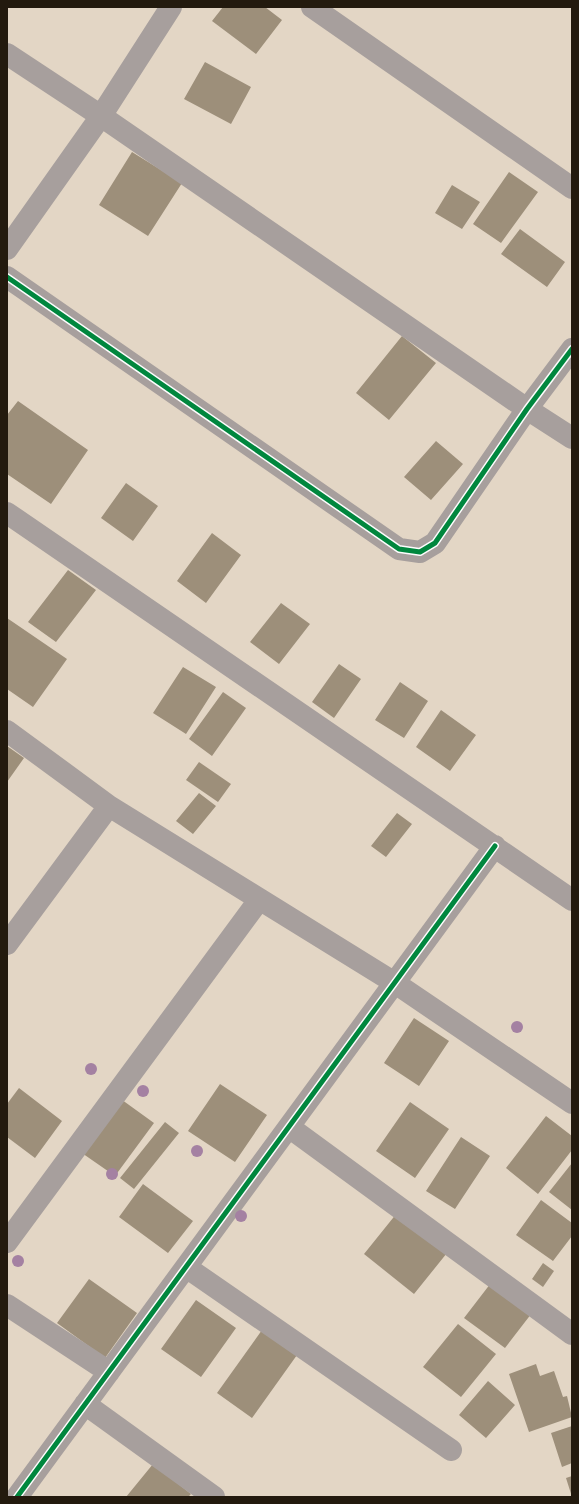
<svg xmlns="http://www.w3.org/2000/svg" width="579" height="1504" font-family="Cabin,sans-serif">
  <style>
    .building { fill: #9d8f7a }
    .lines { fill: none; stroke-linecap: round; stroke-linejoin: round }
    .minor { stroke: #a79f9d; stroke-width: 22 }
    .cycleway-casing { stroke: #fdfdfd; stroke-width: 8 }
    .cycleway { stroke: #00873e; stroke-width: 5 }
    .tree { fill: #a481a2 }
  </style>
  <rect width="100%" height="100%" fill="#e3d6c5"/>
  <!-- building -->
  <path class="building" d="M223,7H265L282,20L256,54L212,21Z
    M205,62L251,87L231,124L184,99Z
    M132,152L182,183L148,236L99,205Z
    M509,172L538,192L501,243L473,224Z
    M452,185L480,202L462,229L435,213Z
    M520,229L565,262L547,287L501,254Z
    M402,336L436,363L389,420L356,393Z
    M18,401L88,450L51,504L7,474V415Z
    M436,441L463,464L431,500L404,477Z
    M126,483L158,506L133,541L101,518Z
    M212,533L241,555L206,603L177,581Z
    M68,570L96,590L56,642L28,622Z
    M281,603L310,624L279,664L250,642Z
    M7,618L67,659L33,707L7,689Z
    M339,664L361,679L334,718L312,702Z
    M183,667L216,687L186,734L153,713Z
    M400,682L428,701L404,738L375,720Z
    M223,692L246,708L212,756L189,739Z
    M441,710L476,735L450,771L416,747Z
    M7,746L24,758L7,782Z
    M199,762L231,784L218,802L186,780Z
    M199,793L216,806L193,834L176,821Z
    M397,813L412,824L386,857L371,846Z
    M414,1018L449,1041L419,1086L384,1063Z
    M220,1084L267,1115L235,1162L188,1131Z
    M19,1088L62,1121L35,1158L7,1137V1104Z
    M118,1097L154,1123L115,1176L79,1151Z
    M410,1102L449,1129L415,1178L376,1151Z
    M546,1116L572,1136V1150L538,1194L506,1168Z
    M165,1122L179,1133L134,1189L120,1178Z
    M461,1137L490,1156L455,1209L426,1191Z
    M572,1163V1210L549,1192Z
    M143,1184L193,1221L168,1253L119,1217Z
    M541,1200L572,1223V1236L553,1261L516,1235Z
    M397,1213L447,1253L414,1294L364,1254Z
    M543,1263L554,1271L543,1287L532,1279Z
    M89,1279L137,1313L105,1358L57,1323Z
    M494,1279L535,1309L505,1348L464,1318Z
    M196,1300L236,1328L201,1377L161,1349Z
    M458,1324L496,1354L461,1397L423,1367Z
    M262,1330L297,1355L252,1418L217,1393Z
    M536,1364L540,1376L554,1371L563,1397L567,1396L572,1417L529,1432L509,1374Z
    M488,1381L515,1405L486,1438L459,1415Z
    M572,1426V1463L562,1467L551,1433Z
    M153,1464L191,1494L188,1497H126Z
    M572,1476V1497L566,1478Z"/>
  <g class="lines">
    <!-- minor -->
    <path class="minor" d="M312,7L572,188
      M7,54L101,116L527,409L572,438
      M7,249L101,116L171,7
      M7,277L399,549L420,552L435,543L527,409L572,349
      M7,513L572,900
      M7,731L109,806L395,983L572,1103
      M7,944L109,806
      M289,1127L572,1334
      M7,1242L259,900
      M186,1267L451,1450
      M7,1305L109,1372
      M85,1404L214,1497
      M17,1497L495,846"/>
    <defs>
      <path id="cycleway" d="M7,277L399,549L420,552L435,543L527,409L572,349
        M17,1497L495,846"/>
    </defs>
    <!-- cycleway casing -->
    <use href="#cycleway" class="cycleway-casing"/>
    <!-- cycleway -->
    <use href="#cycleway" class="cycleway"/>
  </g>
  <!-- trees -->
  <g class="tree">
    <circle cx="517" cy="1027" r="6"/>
    <circle cx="91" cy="1069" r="6"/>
    <circle cx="143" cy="1091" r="6"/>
    <circle cx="197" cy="1151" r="6"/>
    <circle cx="112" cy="1174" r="6"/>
    <circle cx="241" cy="1216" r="6"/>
    <circle cx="18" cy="1261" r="6"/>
  </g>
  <!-- border -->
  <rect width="579" height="1504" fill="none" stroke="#231a0e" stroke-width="16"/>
</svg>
